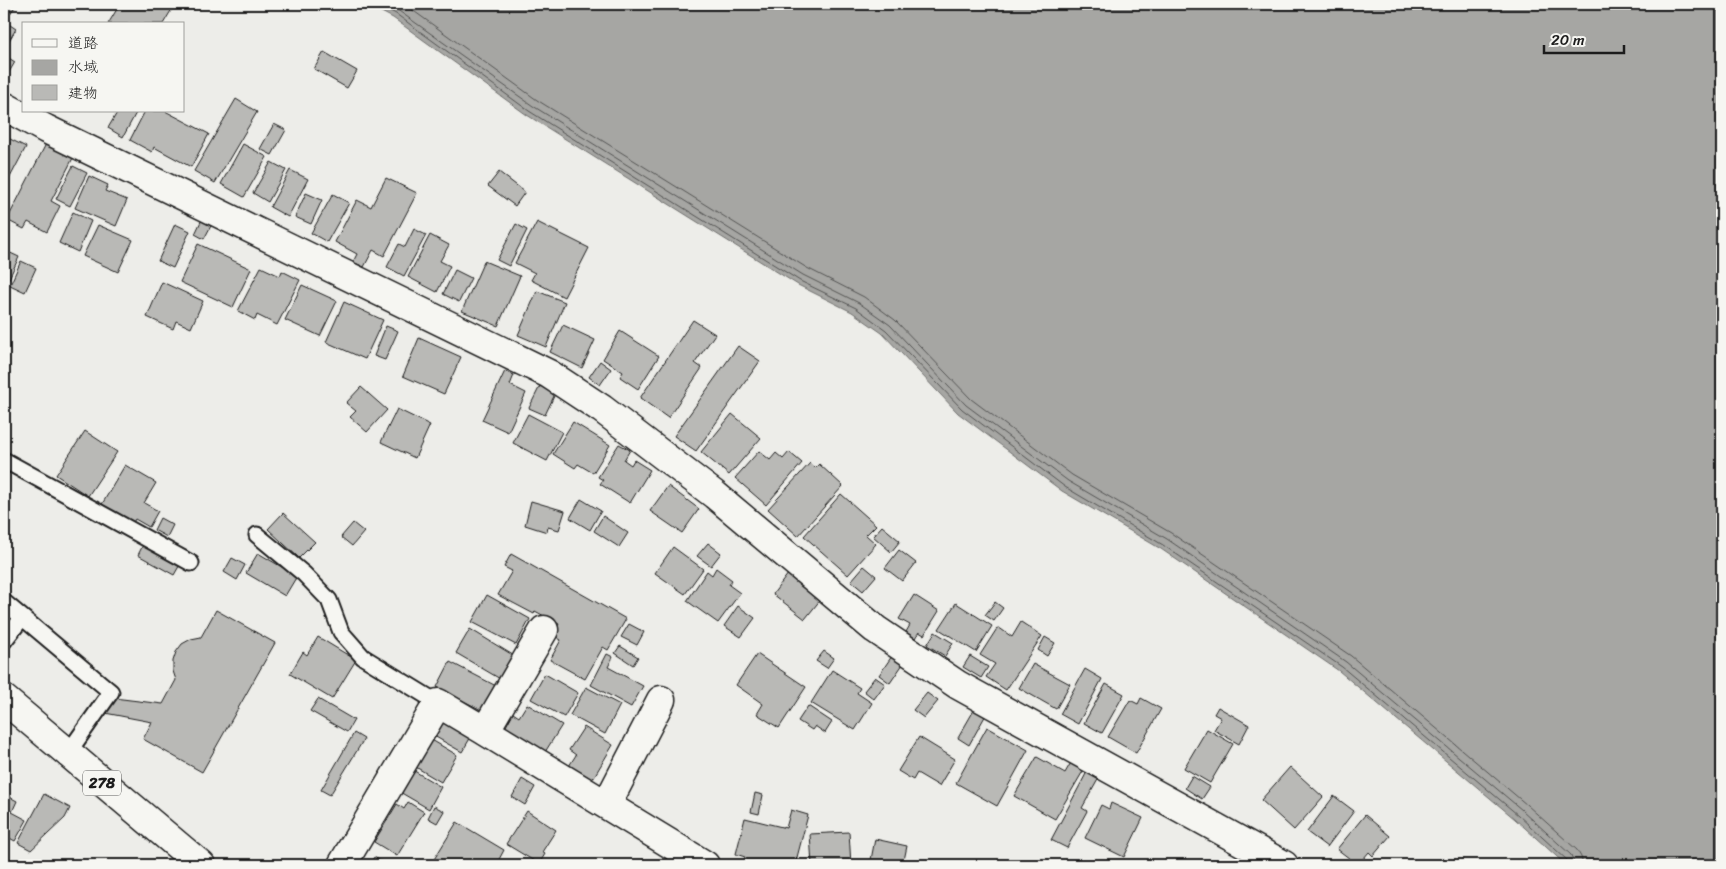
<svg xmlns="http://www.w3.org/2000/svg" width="1726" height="869" font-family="Sriracha,'Klee One',sans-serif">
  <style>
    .water { fill: #a6a6a3; stroke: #6f6f6d }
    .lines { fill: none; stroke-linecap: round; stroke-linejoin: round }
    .shore { stroke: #535352; stroke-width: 1 }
    .building { fill: #b9b9b6; stroke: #1c1c1c }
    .lane-casing { stroke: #1c1c1c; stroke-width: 19 }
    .street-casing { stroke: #1c1c1c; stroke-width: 31 }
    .highway-casing { stroke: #1c1c1c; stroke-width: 31 }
    .lane { stroke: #f6f6f2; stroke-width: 15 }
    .street { stroke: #f6f6f2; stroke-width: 28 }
    .highway { stroke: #f6f6f2; stroke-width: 28 }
    .labels { text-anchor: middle; stroke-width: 4; stroke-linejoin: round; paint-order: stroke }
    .shield { fill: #f6f6f2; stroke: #5d5d5c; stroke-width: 1 }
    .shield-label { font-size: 15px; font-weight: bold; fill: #1c1c1c }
  </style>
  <rect width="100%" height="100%" fill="#edede9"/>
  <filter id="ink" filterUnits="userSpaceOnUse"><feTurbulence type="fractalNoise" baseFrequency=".02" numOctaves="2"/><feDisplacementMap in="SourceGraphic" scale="10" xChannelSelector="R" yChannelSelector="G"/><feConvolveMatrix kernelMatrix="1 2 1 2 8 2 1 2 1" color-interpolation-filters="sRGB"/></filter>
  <g filter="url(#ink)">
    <!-- water -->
    <path class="water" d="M366,4H1722V865H1566L1515,819L1339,671L1161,549L1062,491L958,413L882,333L852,312L798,285L527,115L393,18Z"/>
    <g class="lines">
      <!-- shore -->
      <path class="shore" d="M377,4L396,14L529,111L800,281L856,308L886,330L962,409L1065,487L1163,545L1342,667L1518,815L1567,860L1569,865
        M389,4L533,106L803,275L859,303L890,325L966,405L1068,481L1167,539L1346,662L1522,810L1571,855L1575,865
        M404,4L537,100L807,268L864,297L895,320L971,399L1072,475L1171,533L1351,656L1527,805L1577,850L1581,857L1583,865"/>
    </g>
    <!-- building -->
    <path class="building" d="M4,4H17L9,15L4,12Z
      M120,4H175L163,24H108Z
      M4,21L16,29L4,49Z
      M324,52L357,71L347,88L314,69Z
      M4,55L15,62L5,79L4,78Z
      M236,99L257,112L215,183L194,171Z
      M118,111H137L123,137L108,128Z
      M145,111H165L209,134L191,167L154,147L152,152L130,140Z
      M274,124L286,130L272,155L260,149Z
      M4,136L26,147L6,185L4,184Z
      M47,142L74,156L51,201L60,206L47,232L28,222L24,229L7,220Z
      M243,144L267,157L244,197L221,184Z
      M271,162L286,170L268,202L253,193Z
      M73,166L87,173L70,206L56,199Z
      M290,170L308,179L288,217L270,207Z
      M499,172L525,192L515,206L488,186Z
      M89,176L108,185L105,191L127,200L116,226L75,208Z
      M386,178L417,193L384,256L373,250L364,267L353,262L357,254L335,242L357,200L371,207Z
      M306,193L322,200L311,224L295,217Z
      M333,194L349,203L327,242L311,233Z
      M73,212L91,221L78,252L59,243Z
      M203,217L213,222L204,239L195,234Z
      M537,222L589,248L564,297L531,280L535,273L515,263Z
      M175,224L190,231L173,268L158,261Z
      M516,224L527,230L509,266L497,260Z
      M98,225L133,240L118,272L83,256Z
      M414,229L426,235L404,276L387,267L399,244L405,247Z
      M430,235L449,245L440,261L450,266L437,292L408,277Z
      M198,244L251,269L233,307L180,282Z
      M4,250L19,257L6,285L4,284Z
      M21,261L36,268L25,292L10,285Z
      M484,261L520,276L498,326L462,311Z
      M261,267L280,276L282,271L300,280L277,325L257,315L255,320L238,311Z
      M455,270L471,278L459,302L443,294Z
      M162,282L203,301L191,328L176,321L173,329L147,317Z
      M302,285L337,301L320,336L285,320Z
      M537,291L565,302L546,347L518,335Z
      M344,302L383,320L365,359L326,342Z
      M693,320L715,334L695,363L702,368L668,418L640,398Z
      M563,325L595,340L582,368L550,352Z
      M386,326L398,331L385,360L374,356Z
      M620,331L659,356L638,389L620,377L623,372L603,359Z
      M419,338L461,357L444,394L403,376Z
      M738,346L760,361L696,451L674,436Z
      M600,361L611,369L600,385L589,377Z
      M505,371L514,375L510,385L526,393L508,432L482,420Z
      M540,386L555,394L545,415L529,408Z
      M361,387L387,410L367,432L350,417L356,411L346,403Z
      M397,409L430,425L415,458L381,442Z
      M528,414L562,432L547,461L513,443Z
      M732,414L761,438L729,475L701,452Z
      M573,422L610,445L593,473L578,464L575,468L553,454Z
      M85,431L117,452L88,496L56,475Z
      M619,444L630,450L624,460L631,465L634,460L650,470L630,503L600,484L603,480L598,477Z
      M759,451L770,460L776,453L783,459L789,452L802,463L766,505L735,478Z
      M810,463L815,468L819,464L843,486L798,536L768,509Z
      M125,465L156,483L144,503L158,511L149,527L135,519L132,524L101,506Z
      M668,486L699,509L682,533L650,511Z
      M841,494L876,525L866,535L876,544L848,575L804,536Z
      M581,499L601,511L590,530L570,518Z
      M531,501L565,511L559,530L548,527L547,532L525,525Z
      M283,513L315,542L299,558L268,529Z
      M603,516L628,533L619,547L594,531Z
      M160,518L173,525L167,537L154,530Z
      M353,523L364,532L352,546L341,537Z
      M882,526L900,541L891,552L873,536Z
      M145,541L182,561L174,575L138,555Z
      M708,543L721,553L711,566L697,556Z
      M673,547L703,569L685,594L655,573Z
      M899,550L916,563L902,581L885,568Z
      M258,553L297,576L285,596L246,573Z
      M511,554L626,619L608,650L603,647L585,679L550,660L561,640L553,635L559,624L535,611L534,614L498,595L512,571L504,567Z
      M232,558L245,565L237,580L224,572Z
      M864,566L876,576L863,591L851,581Z
      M716,568L732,580L729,585L740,593L718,623L687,601L707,571L712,575Z
      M788,574L821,599L805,619L773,594Z
      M487,595L530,619L516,645L472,622Z
      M914,595L939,611L924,635L919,632L915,638L906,632L910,625L899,619Z
      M995,602L1003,608L994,621L985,615Z
      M956,603L992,626L976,652L939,629Z
      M738,606L755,618L741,637L724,626Z
      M216,610L275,643L202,772L143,739L152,722L105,713L114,698L163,704L176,680L173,671V661L176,652L182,644L191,639L201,637Z
      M1021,622L1042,636L1006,690L986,677L995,664L980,655L998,627L1012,637Z
      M629,624L644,632L637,645L621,637Z
      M470,629L516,657L502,680L456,653Z
      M935,632L953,643L945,656L927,645Z
      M318,637L356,660L332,699L290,674L303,652L307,655Z
      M1045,637L1055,643L1047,656L1038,650Z
      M620,646L638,657L633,665L615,653Z
      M824,651L834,658L827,668L816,661Z
      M607,654L613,657L608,667L643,686L631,707L591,685Z
      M757,654L806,687L779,728L757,714L763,704L736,685Z
      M892,656L903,664L890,683L879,675Z
      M970,656L988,667L981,678L963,667Z
      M450,662L498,687L485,712L437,687Z
      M1033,664L1070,684L1056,709L1019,688Z
      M1085,669L1102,679L1078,724L1060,714Z
      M832,670L860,688L857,693L872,703L855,730L811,703Z
      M545,674L578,693L564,717L531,699Z
      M875,677L885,684L874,699L864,691Z
      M1106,684L1124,694L1102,733L1084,723Z
      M586,687L620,705L605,734L570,715Z
      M927,693L938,701L924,718L913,710Z
      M1141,698L1161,709L1136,753L1108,737L1130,700L1138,704Z
      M318,699L354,720L347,732L310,711Z
      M527,704L562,725L545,752L505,728L513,713L519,717Z
      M977,705L988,711L969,745L958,738Z
      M808,706L832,722L825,733L815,726L812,730L798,721Z
      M1218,707L1249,725L1239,744L1214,730L1221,718L1214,714Z
      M447,714L475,730L462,752L434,736Z
      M584,727L613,745L592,780L569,766L576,755L569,750Z
      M987,727L1028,750L997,806L956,783Z
      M1207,729L1233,744L1210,783L1184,768Z
      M354,733L364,739L330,795L321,790Z
      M919,737L955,759L939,786L917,773L913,780L898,771Z
      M430,739L457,755L441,782L414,766Z
      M1037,757L1065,773L1073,759L1086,766L1055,819L1014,796Z
      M1290,767L1323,797L1294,830L1261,800Z
      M411,769L441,787L429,809L398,791Z
      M1088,770L1100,776L1082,808L1087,811L1067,848L1051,840Z
      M1192,776L1210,787L1202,799L1185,788Z
      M522,779L535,787L525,805L512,797Z
      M755,793L763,795L759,814L751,812Z
      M4,794L17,801L12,812L27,820L15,841L4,835Z
      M44,794L70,808L65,818L31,850L18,843Z
      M1334,796L1354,811L1327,847L1307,832Z
      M408,802L424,812L397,856L374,842L397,804L404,809Z
      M1111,803L1143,818L1124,857L1085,838L1101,805L1109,809Z
      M434,806L444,811L437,823L428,818Z
      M791,810L808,815L795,865L783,862L782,865L766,863V865H742L745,857L736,854L745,818L786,828Z
      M527,811L556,830L542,852L545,854L539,864L506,844Z
      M1365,815L1390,836L1373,856L1369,852L1358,865L1337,849Z
      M457,822L504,850L496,865H440L433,861Z
      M849,832L851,865H812L810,834Z
      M875,839L907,846L903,865H870Z
      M374,857L387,865H369Z"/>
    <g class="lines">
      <defs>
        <path id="lane" d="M4,460L191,563
          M257,535L304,574L329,600L341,632L363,657L438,703
          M4,602L111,692L68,753
          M4,641L22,618"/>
        <path id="street" d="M4,106L46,129L549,374L602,409L715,495L875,629L958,685L1284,865
          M544,630L485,731L705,865
          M607,804L661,700
          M342,865L438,703L485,731"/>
        <path id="highway" d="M4,699L201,865"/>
      </defs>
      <!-- lane casing -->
      <use href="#lane" class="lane-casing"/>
      <!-- street casing -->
      <use href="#street" class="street-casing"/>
      <!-- highway casing -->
      <use href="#highway" class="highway-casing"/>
      <!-- lane -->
      <use href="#lane" class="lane"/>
      <!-- street -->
      <use href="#street" class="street"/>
      <!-- highway -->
      <use href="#highway" class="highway"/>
    </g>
  </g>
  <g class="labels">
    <!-- shield labels -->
    <rect class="shield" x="83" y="770.5" width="38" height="25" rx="4"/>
    <g class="shield-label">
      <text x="102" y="788">278</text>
    </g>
  </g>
  <!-- margin -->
  <rect width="1726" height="869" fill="none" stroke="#f6f6f2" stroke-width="20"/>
  <rect x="10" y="10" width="1706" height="849" fill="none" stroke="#1c1c1c" stroke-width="2" filter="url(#ink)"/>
  <!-- legend -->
  <rect x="22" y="22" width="162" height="90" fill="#f6f6f2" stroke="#9f9f9c"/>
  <rect x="32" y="39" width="25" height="8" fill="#f6f6f2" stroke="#9f9f9c"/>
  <text x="68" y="48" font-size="15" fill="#1c1c1c">道路</text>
  <rect x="32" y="60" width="25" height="15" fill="#a6a6a3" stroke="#9f9f9c"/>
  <text x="68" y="72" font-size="15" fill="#1c1c1c">水域</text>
  <rect x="32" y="85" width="25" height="15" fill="#b9b9b6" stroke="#9f9f9c"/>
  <text x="68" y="98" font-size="15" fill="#1c1c1c">建物</text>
  <!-- scale -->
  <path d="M1544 45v8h80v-8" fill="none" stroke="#1c1c1c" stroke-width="2.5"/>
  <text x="1551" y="45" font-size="15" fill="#1c1c1c" stroke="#f6f6f2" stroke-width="4" paint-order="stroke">20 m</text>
</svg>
